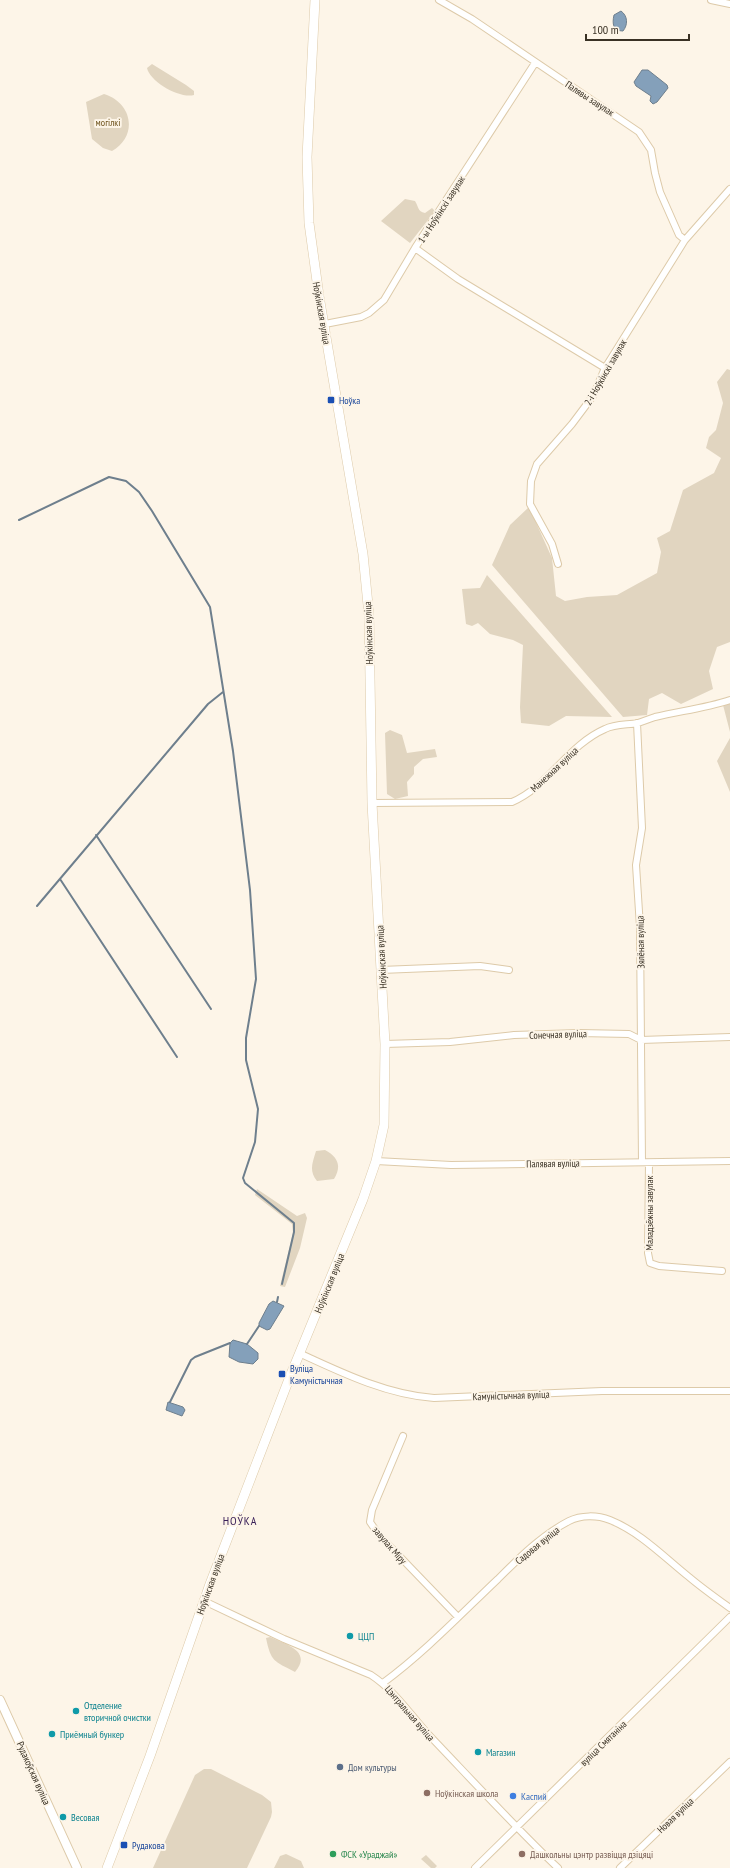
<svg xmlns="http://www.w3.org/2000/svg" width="730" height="1868" font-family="'PT Sans Narrow',sans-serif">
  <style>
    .green { fill: #e1d5c0 }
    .water { fill: #84a0ba; stroke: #6e7f8d }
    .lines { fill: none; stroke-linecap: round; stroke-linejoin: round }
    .stream { stroke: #6e7f8d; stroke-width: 2 }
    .minor-casing { stroke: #ddcaa9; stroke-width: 8 }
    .tertiary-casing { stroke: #ddcaa9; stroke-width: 10 }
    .secondary-casing { stroke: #ddcaa9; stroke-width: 10 }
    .minor { stroke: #fff; stroke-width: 6 }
    .tertiary { stroke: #fff; stroke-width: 8 }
    .secondary { stroke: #fff; stroke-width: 9 }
    .transit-dot { fill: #1a4fb4; stroke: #fdf5e8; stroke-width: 1.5 }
    .culture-dot { fill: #0f9aa8; stroke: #fdf5e8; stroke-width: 1.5 }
    .service-dot { fill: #5c6f8a; stroke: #fdf5e8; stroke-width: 1.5 }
    .education-dot { fill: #8d6e63; stroke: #fdf5e8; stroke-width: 1.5 }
    .shop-dot { fill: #3f7fe0; stroke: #fdf5e8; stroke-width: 1.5 }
    .leisure-dot { fill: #2e9e5b; stroke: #fdf5e8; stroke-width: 1.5 }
    .labels { text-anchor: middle; stroke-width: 4; stroke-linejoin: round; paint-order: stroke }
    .street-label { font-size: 10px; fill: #393124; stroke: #fdf5e8 }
    .park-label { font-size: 10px; fill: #6e531c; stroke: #fdf5e8 }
    .transit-label { font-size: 10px; fill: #164399; stroke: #fdf5e8; text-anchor: start }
    .culture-label { font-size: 10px; fill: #0d838f; stroke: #fdf5e8; text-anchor: start }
    .service-label { font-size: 10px; fill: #4e5e75; stroke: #fdf5e8; text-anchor: start }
    .education-label { font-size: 10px; fill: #785e54; stroke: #fdf5e8; text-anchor: start }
    .shop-label { font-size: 10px; fill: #366cbe; stroke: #fdf5e8; text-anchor: start }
    .leisure-label { font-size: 10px; fill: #27864d; stroke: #fdf5e8; text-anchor: start }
    .quarter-label { font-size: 12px; letter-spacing: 1px; fill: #391f58; stroke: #fdf5e8 }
  </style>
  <rect width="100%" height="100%" fill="#fdf5e8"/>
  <!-- green -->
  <path class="green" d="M152,64L186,85L194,91V95C180,99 150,82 147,68Z
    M104,94C133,103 138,136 112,151L103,148L92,139L86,102Z
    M405,199L415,201C419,207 417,211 425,213L432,208L435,211L410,243L381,221Z
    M727,369L730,370V642L717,647L709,671L713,689L681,704L662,693L649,699L647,715L623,717L492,565L510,525L529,507L552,558L556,596L565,601L587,597L617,595L657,573L661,552L657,538L670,531L683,490L714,473L721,458L706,448L709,437L716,430L723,403L717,382Z
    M487,575L612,717L566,716L549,726L521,723L520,707L523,645L513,640L490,634L478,623L472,626L466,624L462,589L480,588Z
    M730,703V732L723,705Z
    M390,730L402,735L407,753L435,749L437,757L423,759L414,767V774L407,782L408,796L395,799L387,794L385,733Z
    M730,738V792L717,761Z
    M325,1150C338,1157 342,1166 334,1179L317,1181C309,1171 312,1164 316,1151Z
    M257,1189L297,1216L305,1213L307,1218L300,1248L285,1287L280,1286L293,1233L292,1224L255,1195Z
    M270,1637C285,1644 313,1651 295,1672C274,1661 271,1662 266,1638Z
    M204,1769H211L262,1795L271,1802L272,1812L271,1817L247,1868H153L195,1775Z
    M286,1854L301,1861L304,1868H274L280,1856Z
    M426,1855L437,1866L435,1868H431L421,1859Z"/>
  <!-- water -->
  <path class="water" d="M621,11C628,16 628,25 623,31C613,31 612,24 614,15Z
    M642,70H648L667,85L668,88L657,102L653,104L650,101L651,96L636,86L634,82Z
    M273,1301L284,1306L270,1329L267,1330L259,1326V1323L269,1304Z
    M233,1340L247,1344L258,1353V1359L253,1364L239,1362L229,1357L230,1343Z
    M168,1402L183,1407L185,1410L182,1416L166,1410Z"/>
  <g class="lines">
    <!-- stream -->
    <path class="stream" d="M19,520L109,477L126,481L139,492L152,511L210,607L233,751L250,890L256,979L246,1038V1060L258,1109L255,1142L243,1178L245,1183L294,1223V1232L282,1284
      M96,835L211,1009
      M60,879L177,1057
      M37,906L208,704L223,692
      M277,1302L278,1297
      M247,1344L259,1326
      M170,1402L191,1360L195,1357L230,1343"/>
    <defs>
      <path id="minor" d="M439,0L472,19L639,132L651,150L655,173L660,192L679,235L685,240
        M711,0L730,4
        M415,248L458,279L605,368
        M325,324L361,317L369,313L384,300L415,248L535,63
        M558,564L552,544L530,504L531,481L537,464L572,424L593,396L605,368L685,240L730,189
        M637,723L642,828L636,865L640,927L642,1162
        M372,803L512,802C548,787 568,745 605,729C615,724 627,725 638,723C644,721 649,719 655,717C680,711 706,708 730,700
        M381,970L480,966L509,970
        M385,1044L450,1042L514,1035L579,1033L629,1034L641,1040L730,1037
        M376,1161L451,1165L730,1161
        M649,1163L648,1253L650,1263L659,1266L722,1271
        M301,1354C342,1373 388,1395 434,1398L602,1391H730
        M403,1436L372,1510L370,1522L379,1535L458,1617
        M204,1601L284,1639L371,1675C394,1690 410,1714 428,1734C471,1779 513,1825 558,1868
        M383,1683C425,1652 461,1614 498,1579C519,1558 542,1535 569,1521C581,1515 597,1515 610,1520C640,1532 664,1557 689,1577C702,1588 716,1598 730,1608
        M475,1868L730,1617
        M620,1868L730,1762"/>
      <path id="tertiary" d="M0,1700L77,1868"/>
      <path id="secondary" d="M107,1868L150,1756L210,1584L289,1379L363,1199L376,1161L384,1125L385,1044L372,803L369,615L363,554L319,296L309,223L307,157L315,0"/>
    </defs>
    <!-- minor casing -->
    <use href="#minor" class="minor-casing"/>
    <!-- tertiary casing -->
    <use href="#tertiary" class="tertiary-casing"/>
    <!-- secondary casing -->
    <use href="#secondary" class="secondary-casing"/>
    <!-- minor -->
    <use href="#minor" class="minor"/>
    <!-- tertiary -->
    <use href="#tertiary" class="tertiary"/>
    <!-- secondary -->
    <use href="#secondary" class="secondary"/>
  </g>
  <!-- markers -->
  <g class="transit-dot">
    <rect x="327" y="396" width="8" height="8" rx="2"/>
    <rect x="278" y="1370" width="8" height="8" rx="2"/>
    <rect x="120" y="1841" width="8" height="8" rx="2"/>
  </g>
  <g class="culture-dot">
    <circle cx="350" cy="1636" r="4"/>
    <circle cx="76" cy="1711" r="4"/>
    <circle cx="52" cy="1734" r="4"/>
    <circle cx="478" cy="1752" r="4"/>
    <circle cx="63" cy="1817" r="4"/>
  </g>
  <circle class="service-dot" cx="340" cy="1767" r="4"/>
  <g class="education-dot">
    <circle cx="427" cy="1793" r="4"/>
    <circle cx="522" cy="1854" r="4"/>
  </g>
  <circle class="shop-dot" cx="513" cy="1796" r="4"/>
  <circle class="leisure-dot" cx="333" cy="1854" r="4"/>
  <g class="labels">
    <!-- street labels -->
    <g class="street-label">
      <text transform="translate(590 98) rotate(33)" y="4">Палявы завулак</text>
      <text transform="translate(441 209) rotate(-57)" y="4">1-ы Ноўкінскі завулак</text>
      <text transform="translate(322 313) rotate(80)" y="4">Ноўкінская вуліца</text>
      <text transform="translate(605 372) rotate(-60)" y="4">2-і Ноўкінскі завулак</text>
      <text transform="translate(368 633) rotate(-92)" y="4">Ноўкінская вуліца</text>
      <text transform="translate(554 769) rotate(-43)" y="4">Манежная вуліца</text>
      <text transform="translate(640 942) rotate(-91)" y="4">Зялёная вуліца</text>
      <text transform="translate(381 957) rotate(-93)" y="4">Ноўкінская вуліца</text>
      <text transform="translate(558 1034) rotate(-2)" y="4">Сонечная вуліца</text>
      <text transform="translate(553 1163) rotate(-1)" y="4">Палявая вуліца</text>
      <text transform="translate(649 1213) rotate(-90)" y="4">Маладзёжны завулак</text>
      <text transform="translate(329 1283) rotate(-68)" y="4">Ноўкінская вуліца</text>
      <text transform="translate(511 1395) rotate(-2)" y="4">Камуністычная вуліца</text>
      <text transform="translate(390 1545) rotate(49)" y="4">завулак Міру</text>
      <text transform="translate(537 1545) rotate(-39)" y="4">Садовая вуліца</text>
      <text transform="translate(210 1584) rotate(-70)" y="4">Ноўкінская вуліца</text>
      <text transform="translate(410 1713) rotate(49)" y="4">Цэнтральная вуліца</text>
      <text transform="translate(603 1743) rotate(-44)" y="4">вуліца Смятаніна</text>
      <text transform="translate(34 1773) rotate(66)" y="4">Рудакоўская вуліца</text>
      <text transform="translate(675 1815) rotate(-44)" y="4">Новая вуліца</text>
    </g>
    <!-- park labels -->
    <g class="park-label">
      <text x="108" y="126">могілкі</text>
    </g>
    <!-- transit labels -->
    <g class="transit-label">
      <text x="339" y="404">Ноўка</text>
      <text x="290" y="1372">Вуліца<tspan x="290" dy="12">Камуністычная</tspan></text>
      <text x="132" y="1849">Рудакова</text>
    </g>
    <!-- culture labels -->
    <g class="culture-label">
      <text x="358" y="1640">ЦЦП</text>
      <text x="84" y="1709">Отделение<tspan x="84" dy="12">вторичной очистки</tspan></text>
      <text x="60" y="1738">Приёмный бункер</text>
      <text x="486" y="1756">Магазин</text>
      <text x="71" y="1821">Весовая</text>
    </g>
    <!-- service labels -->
    <g class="service-label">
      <text x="348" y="1771">Дом культуры</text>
    </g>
    <!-- education labels -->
    <g class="education-label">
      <text x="435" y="1797">Ноўкінская школа</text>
      <text x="530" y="1858">Дашкольны цэнтр развіцця дзіцяці</text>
    </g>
    <!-- shop labels -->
    <g class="shop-label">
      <text x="521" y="1800">Каспий</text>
    </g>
    <!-- leisure labels -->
    <g class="leisure-label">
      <text x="341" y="1858">ФСК «Ураджай»</text>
    </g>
    <!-- quarter labels -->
    <g class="quarter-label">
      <text x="240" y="1525">НОЎКА</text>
    </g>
  </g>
  <!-- scale -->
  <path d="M586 34v6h103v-6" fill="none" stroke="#393124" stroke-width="2"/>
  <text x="592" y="34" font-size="12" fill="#393124" stroke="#fdf5e8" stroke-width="3" paint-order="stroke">100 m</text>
</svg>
